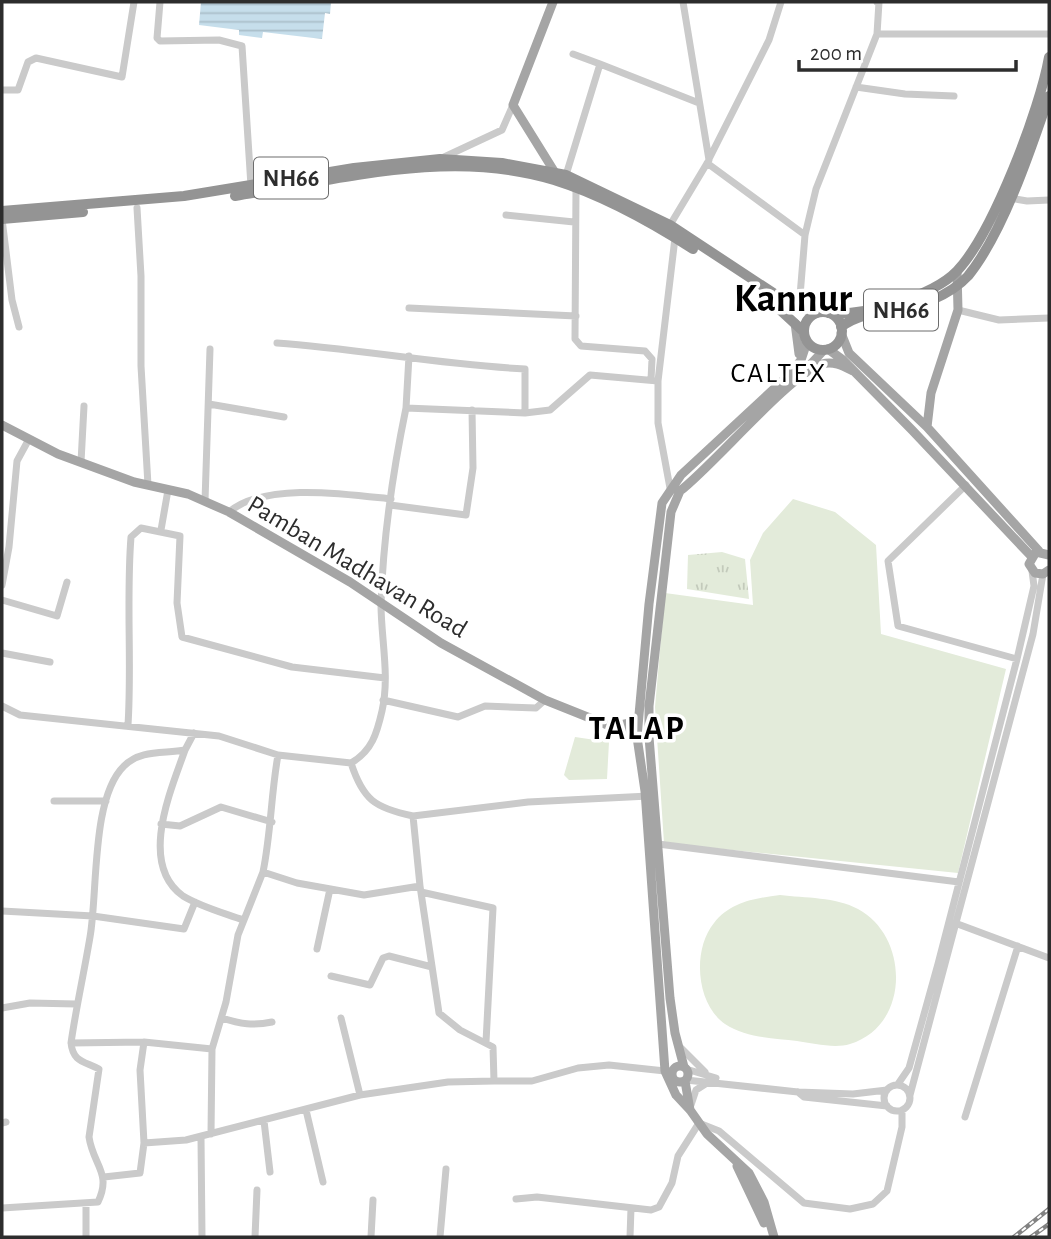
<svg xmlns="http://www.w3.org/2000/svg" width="1051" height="1239" font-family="'Alegreya Sans',sans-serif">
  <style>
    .green { fill: #e3ebda }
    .park { fill: url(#park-tufts) }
    .water { fill: url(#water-rules) }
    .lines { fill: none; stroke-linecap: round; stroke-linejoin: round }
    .minor { stroke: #cacaca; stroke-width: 7 }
    .major { stroke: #a5a5a5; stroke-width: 9 }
    .highway { stroke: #949494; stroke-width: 10 }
    .rail-casing { stroke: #828282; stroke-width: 4.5 }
    .rail { stroke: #fff; stroke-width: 2; stroke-dasharray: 5; stroke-linecap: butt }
    .labels { text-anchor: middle; stroke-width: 7; stroke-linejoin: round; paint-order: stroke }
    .shield { fill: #fff; stroke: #6c6c6c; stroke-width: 2 }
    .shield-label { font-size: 24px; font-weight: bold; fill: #2d2d2d }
    .street-label { font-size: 26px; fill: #2d2d2d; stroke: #fff }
    .neighbourhood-label { font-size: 28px; letter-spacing: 2px; fill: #000; stroke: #fff }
    .district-label { font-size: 33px; font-weight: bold; letter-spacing: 2px; fill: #000; stroke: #fff }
    .town-label { font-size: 40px; font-weight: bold; fill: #000; stroke: #fff }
  </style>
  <defs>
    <pattern id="park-tufts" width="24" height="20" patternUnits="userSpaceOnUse" patternTransform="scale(1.75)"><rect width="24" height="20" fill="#e3ebda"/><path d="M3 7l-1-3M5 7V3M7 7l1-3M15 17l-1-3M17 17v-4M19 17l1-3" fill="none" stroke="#c3cabb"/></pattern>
    <pattern id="water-rules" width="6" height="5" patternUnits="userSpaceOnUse" patternTransform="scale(1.75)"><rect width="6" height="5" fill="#c6deeb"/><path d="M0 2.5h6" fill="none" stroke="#aabfca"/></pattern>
  </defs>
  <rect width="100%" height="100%" fill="#fff"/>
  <!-- green -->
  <path class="green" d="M793,499L835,512L876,545L881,634L1006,669L958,873L664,843L655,707L665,593L753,605L750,560L763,533Z
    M575,737L609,742L607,779L569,780L564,775Z
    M780,895C805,898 836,897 858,909C910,937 910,1026 850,1044C834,1049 813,1043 797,1041C773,1038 746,1038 725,1024C696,1004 692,950 714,923C730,902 756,898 780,895Z"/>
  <!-- park -->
  <path class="park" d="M722,552L745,559L749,599L687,589L688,555Z"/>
  <!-- water -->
  <path class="water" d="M201,2H331L330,14L325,13L322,39L263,32L262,38L239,35V30L199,25Z"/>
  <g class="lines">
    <!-- minor -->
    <path class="minor" d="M160,2L157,38L160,41L219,40L242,46L251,186
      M877,2H879L877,34
      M600,64L699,103
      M856,87L905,94L954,96
      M2,90H18L28,62L36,58L122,77L134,2
      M442,158L502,130L513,105
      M709,159L769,40L781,2
      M707,163L805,235
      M566,175L600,64L573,54
      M576,188L575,339L581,346L645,351L652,359L651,380
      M1009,198L1027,201L1049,200
      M137,208L141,276V366L148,485
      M506,215L574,222
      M2,219L12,300L19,327
      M670,225L709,160L683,2
      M675,238L658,381V423L670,488L676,489
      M409,308L576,316
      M799,308L805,235L816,189L877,34H1049
      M958,310L999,320L1049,318
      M277,343C360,349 442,365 525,369V413
      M209,404L284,417
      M406,408L409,356
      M81,462L84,406
      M966,485L888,561L898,626L1017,659
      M205,501L210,349
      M390,505L466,515L473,468L472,410
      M229,512C265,482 346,494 391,499
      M161,530L168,490
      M2,585L9,547L17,461L29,439
      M2,600L57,616L67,582
      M2,653L50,662
      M383,700L458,717L485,706L536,708L545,700
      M2,706L20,715L219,736L278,755
      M128,725C132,662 126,600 131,537L141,528L180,536L177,603L182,637L292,667L385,678
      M185,750C171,790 138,864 183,896C201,907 224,913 243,920
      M351,763L278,755C271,794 271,833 263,872L297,883L364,895L420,886L439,1013L460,1030L493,1047L494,1081H532L578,1068L609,1065L665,1071L672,1076
      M54,801H106
      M413,816C375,808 363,800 351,763C372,751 377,733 382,711C390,676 381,639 381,604C383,539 393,471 406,408L525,413L550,410L590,375L658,381
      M161,824L180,826L221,807L272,822
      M658,844L959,882
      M420,886L413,816L528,802L649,796
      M421,892L493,908L486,1042
      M2,911L93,916L184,929L195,902
      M955,923L1049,958
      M317,949L330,889
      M331,976L370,985L383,958L389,956L432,967
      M2,1008L30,1003L76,1004
      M222,1018C240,1024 254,1026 272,1022
      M341,1018L360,1095
      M71,1043L144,1042
      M681,1048L705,1072
      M686,1069L716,1078
      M686,1080L798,1092L853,1094L887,1090
      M898,1084L909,1068L938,964L1017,659L1034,586L1032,571
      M884 1098a13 13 0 1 1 26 0a13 13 0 1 1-26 0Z
      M798,1092L804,1097L887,1106
      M910,1095L1033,634L1043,574
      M691,1105L696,1090L710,1081
      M306,1110L323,1182
      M965,1117L1018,946
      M264,1121L270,1172
      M2,1123L6,1122
      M211,1134L212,1049L226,1002L238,935L263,872
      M201,1137L202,1237
      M144,1143L140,1070L144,1042L212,1049
      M104,1177L140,1173L144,1143L186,1140L360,1095L448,1082L494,1081
      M516,1199L537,1197L651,1210L659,1207L672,1183L678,1156L699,1123L719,1131L804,1203L850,1209L873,1204L887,1191L902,1127V1110
      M86,1204V1237
      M2,1208L98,1202C112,1173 93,1165 89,1137L99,1069C84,1061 73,1062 71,1043C76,1008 84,973 90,937C98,892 91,798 124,766C141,749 164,754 185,750L194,733
      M255,1237L257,1190
      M371,1237L373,1200
      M440,1237L446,1169
      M630,1237L631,1208"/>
    <!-- major -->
    <path class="major" d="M553,2L513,105L554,171
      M795,323L799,354
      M841,333L849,353L927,427L1039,551
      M828,349L843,360L912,430L1031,556
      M807,368L824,350
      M2,425L58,454L134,482L188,494L229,512L350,582L441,643L545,700L640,738
      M927,427L931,393L958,310L957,271
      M1049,555L1036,552L1029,564L1035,573L1043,574L1049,570
      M612,727L638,721
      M672 1074a8 8 0 1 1 16 0a8 8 0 1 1-16 0Z
      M684,1067L675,1033L670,998L649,737V706L671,512L680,491C713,466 791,373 822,364C834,361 843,366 853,371
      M685,1081L690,1110
      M688,1107L707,1134L749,1173L764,1202L774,1237
      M690,1110L676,1095L665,1071L645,791L637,737L649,604L662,503L681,475L790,374L801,360L807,342
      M737,1166L764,1223"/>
    <!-- highway -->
    <path class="highway" d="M235,196C338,180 451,148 554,180C602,195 651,222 693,249
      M2,211L184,196L354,168L440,159L502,163L566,175L670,225L790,304L817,313
      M2,219L83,212
      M765,296L804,332
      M804 331a19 19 0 1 1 38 0a19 19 0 1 1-38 0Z
      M828,313C862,317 933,296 957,271C993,233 1040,109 1049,57
      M841,327C866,308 904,312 932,300C946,294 958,287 968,276C1003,233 1031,149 1049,96"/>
    <defs>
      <path id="rail" d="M1014,1237L1049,1209
        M1031,1237L1049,1224"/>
    </defs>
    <!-- rail casing -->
    <use href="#rail" class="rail-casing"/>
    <!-- rail -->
    <use href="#rail" class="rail"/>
  </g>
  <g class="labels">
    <!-- shield labels -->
    <g class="shield">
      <rect x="254" y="157.5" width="74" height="41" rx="5"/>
      <rect x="864" y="289.5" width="74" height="41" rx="5"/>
    </g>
    <g class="shield-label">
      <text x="291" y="186">NH66</text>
      <text x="901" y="318">NH66</text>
    </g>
    <!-- street labels -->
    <g class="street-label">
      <text transform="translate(358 566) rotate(31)" y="9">Pamban Madhavan Road</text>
    </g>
    <!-- neighbourhood labels -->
    <g class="neighbourhood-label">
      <text x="779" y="382">CALTEX</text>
    </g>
    <!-- district labels -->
    <g class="district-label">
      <text x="637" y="739">TALAP</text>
    </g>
    <!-- town labels -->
    <g class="town-label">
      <text x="793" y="311">Kannur</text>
    </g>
  </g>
  <!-- border -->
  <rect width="1051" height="1239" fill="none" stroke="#2d2d2d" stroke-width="7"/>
  <!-- scale -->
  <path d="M799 60v10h217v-10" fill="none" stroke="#2d2d2d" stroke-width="3.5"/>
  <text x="810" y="60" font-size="21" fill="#2d2d2d" stroke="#ffffff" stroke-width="5" paint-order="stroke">200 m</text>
</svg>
